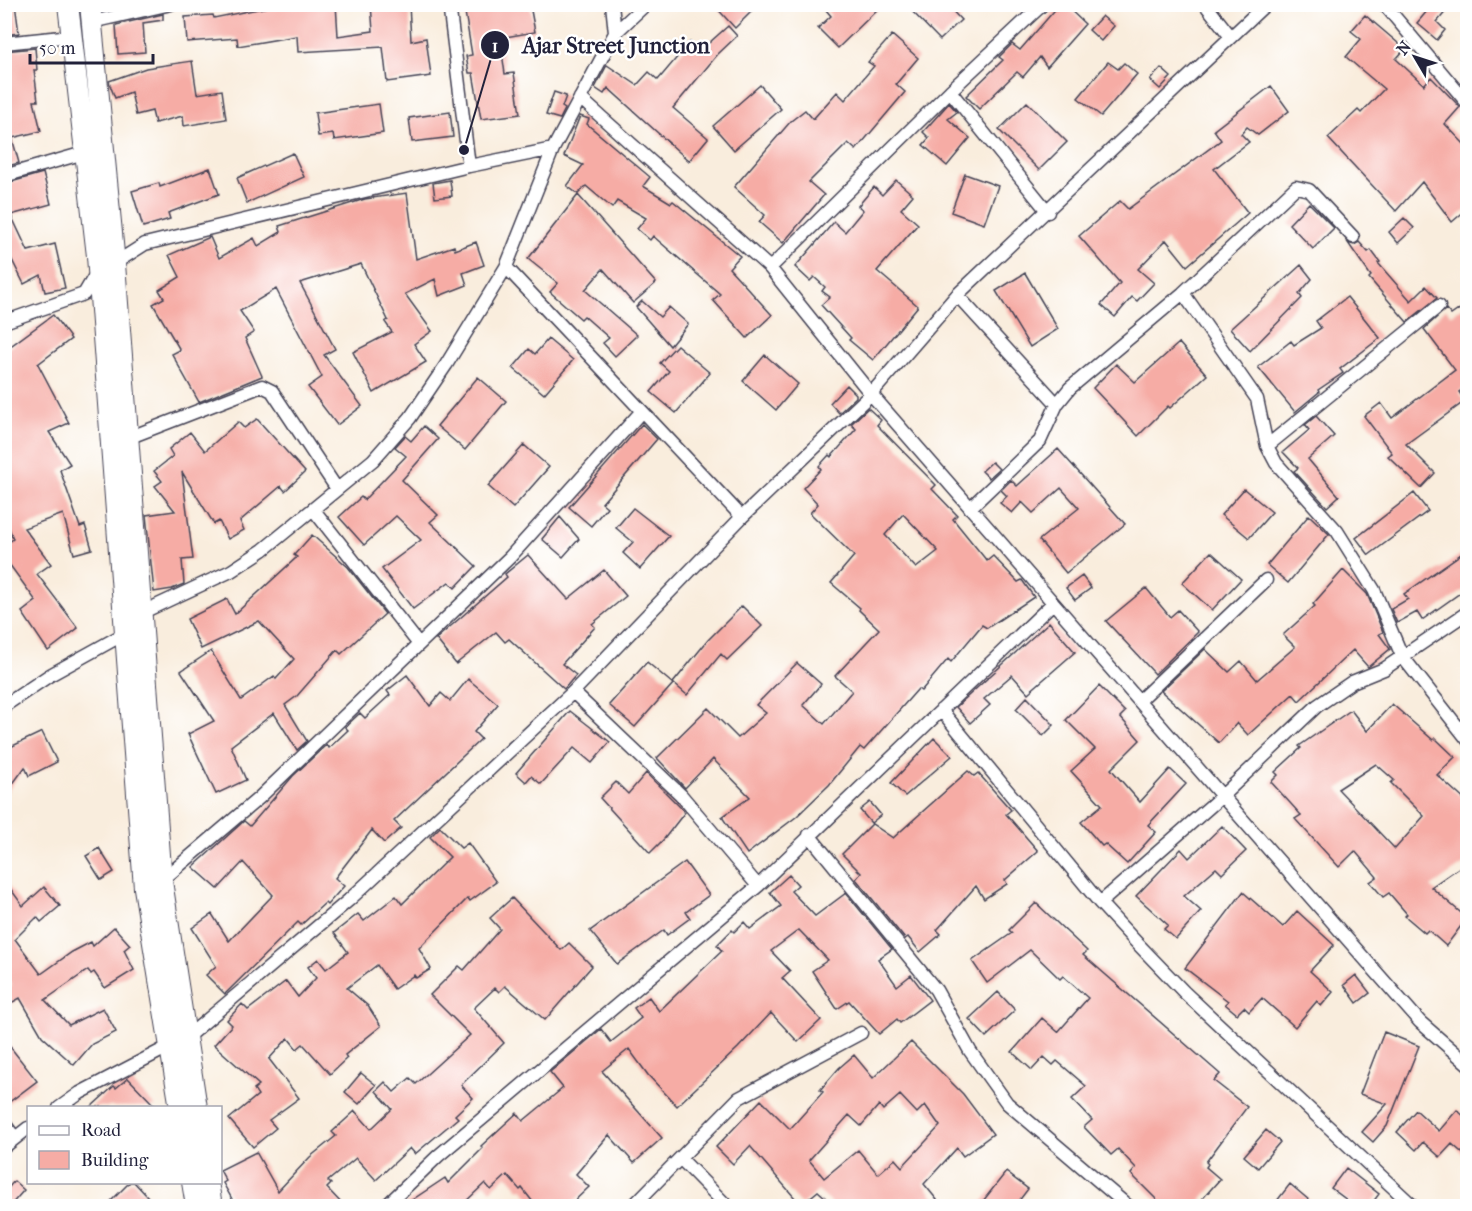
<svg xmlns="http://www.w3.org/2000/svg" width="1472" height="1211" font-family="'IM FELL French Canon',serif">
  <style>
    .building { fill: #f6aca5; fill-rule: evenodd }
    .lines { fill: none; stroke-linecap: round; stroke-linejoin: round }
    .street-casing { stroke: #424053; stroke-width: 15 }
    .primary-casing { stroke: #424053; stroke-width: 22 }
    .street { stroke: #fff; stroke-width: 12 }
    .primary { stroke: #fff; stroke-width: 20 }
    .leader { fill: none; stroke: #22223b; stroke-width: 2 }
    .callout-dot { fill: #22223b; stroke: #fff; stroke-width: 2 }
    .mark-label { font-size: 18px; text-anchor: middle; font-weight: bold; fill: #fff }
    .callout-label { font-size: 22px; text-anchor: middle; font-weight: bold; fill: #22223b; stroke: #fff; stroke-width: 5; stroke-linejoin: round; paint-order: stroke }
  </style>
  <rect width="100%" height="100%" fill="#fff"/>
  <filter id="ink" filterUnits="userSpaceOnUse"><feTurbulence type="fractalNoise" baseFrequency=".0167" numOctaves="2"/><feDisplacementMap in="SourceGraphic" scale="12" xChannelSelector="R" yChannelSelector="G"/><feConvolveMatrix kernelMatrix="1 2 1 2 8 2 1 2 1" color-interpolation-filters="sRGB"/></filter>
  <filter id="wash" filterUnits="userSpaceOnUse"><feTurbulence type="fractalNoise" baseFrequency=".008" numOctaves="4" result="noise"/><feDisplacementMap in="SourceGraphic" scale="24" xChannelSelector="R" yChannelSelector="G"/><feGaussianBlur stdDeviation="1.35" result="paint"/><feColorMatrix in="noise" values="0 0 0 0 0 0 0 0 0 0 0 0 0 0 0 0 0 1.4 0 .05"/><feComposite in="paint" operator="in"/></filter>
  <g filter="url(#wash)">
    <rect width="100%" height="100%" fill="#f9eddd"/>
    <g id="blocks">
      <!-- building -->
      <path class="building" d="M4,4H15L19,33L4,35Z
        M283,4H336L338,36L373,31L371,4H409L411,41L426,38L431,76L387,82L383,47L298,52L297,36L238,46L237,38L187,42L185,17L213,15L214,18Z
        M713,4H759L735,28Z
        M821,4H883L838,48L818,28L831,16Z
        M905,4H946L961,20L940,40Z
        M1060,4H1064L1085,24L1047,67L1040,57L1023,77L1017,72L979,109L966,96L1003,60L999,57L1012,44L1020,50Z
        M1433,4H1452L1437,22L1445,30L1437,40L1417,23Z
        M530,5L535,32L500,38L505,74L514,73L520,114L481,119L473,73H469L466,56L472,55L465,12Z
        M163,14V20L143,23L145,52L118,54L116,25Z
        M1365,15L1405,49L1396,59L1424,85L1431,77L1460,107L1445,124L1467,147V209L1452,222L1422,182L1396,211L1328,138L1358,110L1361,113L1384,89L1346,57L1361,39L1351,31Z
        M1102,16L1114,26L1101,41L1089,30Z
        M728,26L737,36L718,54L673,108L708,138L689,161L608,88L604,94L595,88L607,65L637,85L649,72L658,80L690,42L700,51Z
        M892,35L918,58L896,84L905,92L856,150L848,143L809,182L824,195L783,243L759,222L765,215L734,187L791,121L805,110L813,119L837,92L845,100L874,66L868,62Z
        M35,48L37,70H34L38,101H34L41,131L12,138L19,163L4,167V51Z
        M192,61L197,94L222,90L226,119L184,126L183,116L155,123L152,111L136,115L131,92L115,98L110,85L109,81L146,68Z
        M1108,62L1118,69L1124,63L1137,74L1101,116L1078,98Z
        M1161,68L1171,77L1160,89L1150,80Z
        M760,85L781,109L734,150L713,126Z
        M1271,86L1289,111L1258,135L1247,127L1241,134L1249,142L1214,169L1248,213L1187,266L1166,240L1138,269L1154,283L1137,301L1132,297L1115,317L1101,305L1120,283L1079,236L1120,201L1128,209L1221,140L1214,130Z
        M554,92L566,96L562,107L565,109L560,119L546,115Z
        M1027,102L1067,142L1039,170L999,130Z
        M949,103L957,112L948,119L970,138L947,166L923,145L929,138L923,132Z
        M379,104L383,133L334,140L333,134L318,136L315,113Z
        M450,112L453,137L412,142L409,118Z
        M580,116L589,119L587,124L650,177L643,186L671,203L673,201L740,256L729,268L772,315L747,338L713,300L720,294L653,236L650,240L637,229L646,218L617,201L612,208L586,186L578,194L567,186L583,165L564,156Z
        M293,153L304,177L247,203L237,178Z
        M210,168L219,194L168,213L170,219L143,227L132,191L159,183L160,187Z
        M43,173L51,204L11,215L28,251L55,244L65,288L45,292L41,275L24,284L4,244V184Z
        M965,174L998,186L984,224L951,212Z
        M450,180L452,196L435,198L433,183Z
        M896,180L913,195L901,209L918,224L877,271L918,306L873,360L849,340L851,338L821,305L830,297L822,291L825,287L814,277L810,281L795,267L834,222L845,232L863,210L858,206L874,187L882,195Z
        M407,193L416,259L454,246L455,250L476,242L484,265L463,273L467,285L439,296L435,279L405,294L432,331L414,344L426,362L374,393L353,352L392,332L385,322L388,320L361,264L300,283L335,349L324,355L362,406L337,425L308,387L322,377L276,289L240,311L254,332L245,338L262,376L199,402L172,354L180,350L153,304L164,298L159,290L180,277L169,255L210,237L219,258L254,238L258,246L281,232L279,226L365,199Z
        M578,195L656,283L633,303L603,269L585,290L637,335L615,356L603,343L609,338L584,316L581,319L550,292L558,283L528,259Z
        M1309,203L1334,228L1313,249L1289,224Z
        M1404,218L1414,228L1398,243L1389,232Z
        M1359,242L1368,252L1371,250L1380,262L1378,263L1411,301L1426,286L1437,298L1407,322L1369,278L1371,276L1348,243L1354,245Z
        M1301,265L1312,279L1299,294L1302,298L1250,351L1230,329Z
        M1025,273L1058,329L1030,347L996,291Z
        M1347,297L1380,338L1340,369L1343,373L1318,390L1319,392L1295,412L1258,367L1291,341L1294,345L1321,328L1316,321Z
        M642,301L660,317L669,307L688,324L670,346L636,307Z
        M1467,304V386L1459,392L1465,401L1406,444L1435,473L1421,488L1388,456L1392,453L1364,416L1381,403L1392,418L1455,370L1424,329L1446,309L1451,315Z
        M53,315L71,339L38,364L69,423L49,432L70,464L60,470L80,527L85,525L92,549L74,554L63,514L24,528L51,564L37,574L78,628L48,651L22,612L36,601L4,557V546L13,539L4,513V351Z
        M548,339L573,360L544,394L513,368L529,349L535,354Z
        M1179,343L1207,375L1170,408L1168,406L1138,436L1093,388L1116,364L1135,382Z
        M677,345L710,373L676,413L651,392L669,371L660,363Z
        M765,355L798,384L776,410L743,381Z
        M478,377L506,401L465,450L437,426Z
        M847,385L856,394V397L839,413L830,403Z
        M868,408L881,420L877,425L936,485L932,489L957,515L953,519L987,561L993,556L1018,582L1022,580L1034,597L987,628L982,625L951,662L948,659L921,691L918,689L864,750L860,747L829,785L796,817L747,854L722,817L750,797L713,759L685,788L657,758L708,708L738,738L766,713L756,705L797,663L821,684L803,705L824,724L852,691L835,676L879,629L859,610L860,608L831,583L854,556L810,513L818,504L803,488L821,469L819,466L829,455L831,457L856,429L851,424ZM903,514L938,551L916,568L885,535Z
        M1316,416L1334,436L1308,459L1339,496L1327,507L1294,471L1298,468L1283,452L1309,430L1305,425Z
        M257,419L305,472L285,491L281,486L240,521L244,530L228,539L219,521L214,524L182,472L193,559L182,560L184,584L172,589L154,592L146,515L175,511L155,486L162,481L154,471L173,456L169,449L190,432L205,451L238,422L244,428Z
        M642,424L657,439L602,503L607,507L591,526L569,507Z
        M424,426L438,439L402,480L438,515L430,522L476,566L455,588L449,582L413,609L382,569L421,540L396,516L364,545L339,517L361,497L364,500L406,456L395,447L405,436L411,441Z
        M524,445L549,467L513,508L488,486Z
        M1058,449L1125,524L1066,573L1039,540L1079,508L1061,488L1033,513L1022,502L1012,513L1000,503L1007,496L1001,490L1011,480L1017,486Z
        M992,462L999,469L989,478L982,471Z
        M1244,489L1272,512L1249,538L1221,515Z
        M1414,493L1428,511L1369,555L1356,538Z
        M633,508L669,536L640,569L623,553L633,542L616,528Z
        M1309,515L1329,534L1288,583L1267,565Z
        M560,517L579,539L563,557L542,539Z
        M312,535L348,567L385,614L341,654L337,650L297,696L285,705L307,741L297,750L274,713L231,746L246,780L216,794L188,734L214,721L181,671L211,651L241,700L274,676L276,679L294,659L259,621L201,649L187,619L227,599L235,614L297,557L294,555Z
        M1467,550V588L1422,620L1417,612L1397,623L1391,609L1408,599L1404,594Z
        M1211,552L1241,579L1212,610L1182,583Z
        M528,555L568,599L604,570L626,596L592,624L595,627L562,664L576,675L564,689L509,639L505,642L496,632L456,664L436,639L507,577L505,574Z
        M1343,570L1367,594L1383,632L1379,634L1390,649L1368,667L1353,650L1299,701L1293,694L1248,735L1237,723L1219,743L1161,691L1205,649L1229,672L1241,661L1257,680L1295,647L1283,635L1315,606L1313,604Z
        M1082,576L1091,588L1075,600L1066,588Z
        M1146,588L1170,617L1178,610L1198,632L1155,674L1106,621Z
        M742,606L762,626L727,660L721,654L687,695L673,683L708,640Z
        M1049,622L1075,652L1028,693L1012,675L984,699L990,705L970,723L956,707Z
        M647,662L673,684L635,727L609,705Z
        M407,675L430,706L441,693L450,701L468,679L498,704L474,732L481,739L394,821L401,828L384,843L372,830L335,878L344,886L327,905L325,903L301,925L298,922L225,994L206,975L216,966L192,928L212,914L229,941L273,895L243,862L218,889L193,867L244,821L250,826L293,776L326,745L329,748L348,730L345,727L360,713L365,718L390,695L387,691Z
        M1099,686L1125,712L1120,717L1140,740L1111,769L1140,802L1170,769L1186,784L1148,825L1156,832L1127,864L1105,844L1102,846L1081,822L1102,805L1071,771L1095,749L1066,720Z
        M1027,697L1054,725L1043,736L1016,709Z
        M1392,704L1433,740L1435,738L1455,757L1437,775L1467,802V862L1431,887L1467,918L1446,946L1428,930L1425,933L1405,916L1407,914L1389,893L1383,897L1370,882L1377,877L1355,851L1339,867L1295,819L1301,815L1271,782L1278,775L1275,772L1301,748L1299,746L1351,710L1367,731ZM1376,764L1394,780L1391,783L1424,816L1395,849L1338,789Z
        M570,711L610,742L592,763L574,748L541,784L531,776L526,782L516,773Z
        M42,732L57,762L29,776L25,767L4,796V750Z
        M934,738L952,756L905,796L891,783Z
        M968,771L974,776L978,773L1011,810L1006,814L1038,851L1005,880L1007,884L984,899L976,886L937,930L941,934L920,952L908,937L905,939L856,879L861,873L842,854L872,824L893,838Z
        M646,773L685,812L664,839L650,853L600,798L616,782L628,794Z
        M870,802L881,815L871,823L860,810Z
        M1222,826L1246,851L1222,874L1216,868L1184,896L1201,911L1176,939L1164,929L1168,925L1136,896L1181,849L1189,858Z
        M440,827L461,848L468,843L496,882L470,901L468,898L419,948L431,969L416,978L414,975L394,989L377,965L347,988L368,1006L381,1026L345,1055L347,1058L330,1074L303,1044L297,1049L288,1038L269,1059L299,1098L269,1120L276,1128L253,1147L229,1119L258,1095L254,1089L259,1085L214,1045L232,1025L227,1020L242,1004L248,1010L286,981L298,997L316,978L308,967L318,959L326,969L348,952L334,933L358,914L364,921L396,896L402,904L450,857L430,837Z
        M99,848L114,872L101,880L86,856Z
        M685,862L709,895L686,912L690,918L667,935L664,930L617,964L590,931Z
        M789,875L798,885L791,891L815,916L846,893L892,949L878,959L897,986L911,975L930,1000L900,1023L897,1019L879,1034L849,1001L837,1009L812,971L828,960L799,930L771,951L790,971L782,978L821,1020L798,1042L771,1013L738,1048L677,1106L648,1075L629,1049L602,1071L662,1138L634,1163L609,1135L576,1174L589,1187L569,1206H536L522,1188L520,1190L507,1175L491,1190L485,1183L461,1206H403L445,1178L448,1183L483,1148L481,1146L517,1113L523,1121L563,1088L550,1072L601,1029L611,1042L641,1018L634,1008L649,997L659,1011L722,951L717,945L732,930L734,932L744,922L750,929L781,906L770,892Z
        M4,880L23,906L44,887L60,906L41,922L37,917L15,939L41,974L72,952L91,942L93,946L114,927L130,945L124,950L134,970L105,988L94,972L91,974L88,970L45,1000L69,1025L103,1008L116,1032L92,1044L74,1065L42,1036L20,998L4,1007V990L12,986L4,976Z
        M1243,892L1283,927L1297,911L1334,945L1310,971L1333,992L1321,1006L1317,1001L1295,1027L1262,998L1249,1012L1244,1007L1237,1014L1225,1004L1228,1001L1185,968Z
        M512,898L561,950L569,943L592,966L545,1020L505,986L499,992L495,988L474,1008L504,1043L461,1085L473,1098L455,1115L458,1118L415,1154L410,1148L376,1180L356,1158L328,1181L331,1184L327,1188L344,1206H236L223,1183L226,1181L220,1170L256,1152L278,1191L310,1157L336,1136L332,1132L355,1111L371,1129L392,1109L376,1091L385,1082L394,1092L410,1078L416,1084L470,1035L430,995L459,966L464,970L500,929L490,918Z
        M1036,903L1087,951L1083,955L1220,1074L1214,1081L1247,1107L1206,1162L1208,1164L1206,1167L1220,1179L1196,1206H1163L1131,1174L1136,1168L1118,1149L1111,1155L1084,1127L1092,1120L1072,1099L1086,1086L1057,1061L1053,1065L1044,1057L1032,1070L1012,1052L1042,1018L1058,1032L1088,998L1063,976L1060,979L1030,950L987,983L972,961L1012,933L1009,930Z
        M1356,975L1370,993L1357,1003L1344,985Z
        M998,992L1015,1010L986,1037L969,1019Z
        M1384,1032L1419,1046L1387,1126L1373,1142L1362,1132L1387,1104L1360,1094Z
        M4,1039L37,1081L4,1106Z
        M911,1042L963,1094L993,1134L963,1156L957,1148L924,1184L942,1206H835L818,1191L801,1205L750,1146L733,1164L716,1147L761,1100L790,1129L823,1092L820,1090L839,1068L854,1055L873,1078ZM900,1095L917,1113L925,1105L940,1126L902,1167L895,1159L878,1174L858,1150L824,1178L809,1160L849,1115L861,1126L879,1105L883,1110Z
        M361,1073L376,1085L359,1104L345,1092Z
        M128,1078L156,1107H91L114,1086L116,1088Z
        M1416,1110L1439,1131L1457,1110L1467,1119V1157L1452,1144L1440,1157L1423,1142L1416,1150L1397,1132Z
        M1266,1130L1280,1142L1258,1168L1244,1156Z
        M1346,1168L1379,1194L1370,1206H1355L1331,1188Z
        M1006,1172L1028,1189L1015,1206H979Z
        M14,1181L24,1190L10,1206H4V1193Z
        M130,1182H134L148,1197L139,1206H106Z
        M1290,1184L1316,1206H1273Z"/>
    </g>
  </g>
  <g filter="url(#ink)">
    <use href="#blocks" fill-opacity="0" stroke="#424053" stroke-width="1.5"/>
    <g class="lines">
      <defs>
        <path id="street" d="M449,4L469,166
          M612,4L615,33
          M1205,4L1231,37
          M1384,4L1468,104
          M92,22L171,4
          M4,43L71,36
          M950,91L1048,212
          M580,98L770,268L871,394L1222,796L1420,1022L1468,1064
          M4,176L84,153
          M112,265L145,244L469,166L553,149
          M506,267L742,517
          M770,268L950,91L1043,4
          M1183,293L1257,399L1267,446L1276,463L1337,531L1374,590L1402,656L1468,740
          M957,295L1057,404
          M4,322L84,294L97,272
          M128,438L262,386L272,391L337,489
          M1267,446L1439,306
          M970,508L1040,441L1057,404L1070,388L1183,293L1296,187L1309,190L1353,237
          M313,509L418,643
          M143,612L231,571L263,550L373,460L410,418L446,365L506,267L553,149L615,33L646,4
          M573,692L681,795L758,886
          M1139,701L1266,580
          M4,706L50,675L124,634
          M941,710L1100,903L1136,942L1184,992L1413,1206
          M809,835L936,990L970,1051L1007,1103L1128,1206
          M160,882L259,798L510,557L641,412
          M1100,903L1222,796L1317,706L1352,682L1384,669L1468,612
          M187,1037L349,900L573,692L742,517L871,394L957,295L1266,4
          M59,1108L80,1093L170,1046
          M4,1123L15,1138
          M4,1147L28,1128
          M680,1158L727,1206
          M386,1206L438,1156L758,886L1053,603
          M633,1206L739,1098L861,1033"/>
        <path id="primary" d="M68,4L97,256L144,888L180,1108
          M90,4L115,264L162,881L197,1108
          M192,1182L196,1206
          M208,1182L212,1206"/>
      </defs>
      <!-- street casing -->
      <use href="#street" class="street-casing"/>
      <!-- primary casing -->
      <use href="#primary" class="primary-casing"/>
      <!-- street -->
      <use href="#street" class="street"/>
      <!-- primary -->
      <use href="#primary" class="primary"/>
    </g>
  </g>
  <!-- callouts -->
  <path class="leader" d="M464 150L495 45"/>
  <g class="callout-dot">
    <circle cx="464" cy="150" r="6"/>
    <circle cx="495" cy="45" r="15"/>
  </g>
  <g class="mark-label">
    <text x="495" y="52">1</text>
  </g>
  <g class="callout-label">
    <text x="616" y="53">Ajar Street Junction</text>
  </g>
  <!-- margin -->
  <rect width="1472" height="1211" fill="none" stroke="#fff" stroke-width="24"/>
  <!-- legend -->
  <rect x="27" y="1106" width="195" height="78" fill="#ffffff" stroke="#a7a7b1" stroke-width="1.5"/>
  <rect x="39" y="1126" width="30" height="9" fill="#ffffff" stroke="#a7a7b1" stroke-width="1.5"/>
  <text x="81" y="1136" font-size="18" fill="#22223b">Road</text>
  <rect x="39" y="1151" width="30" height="18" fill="#f6aca5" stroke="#a7a7b1" stroke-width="1.5"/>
  <text x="81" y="1166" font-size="18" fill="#22223b">Building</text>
  <!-- north arrow -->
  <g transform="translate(1415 57) rotate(309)" stroke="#ffffff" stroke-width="4.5" paint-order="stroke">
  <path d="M0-4.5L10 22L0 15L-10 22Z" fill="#22223b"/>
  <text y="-9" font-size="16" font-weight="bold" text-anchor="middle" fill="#22223b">N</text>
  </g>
  <!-- scale -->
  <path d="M30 54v9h123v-9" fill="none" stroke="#22223b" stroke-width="3"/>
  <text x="39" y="54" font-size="18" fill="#22223b" stroke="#ffffff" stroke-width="4.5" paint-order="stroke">50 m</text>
</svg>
